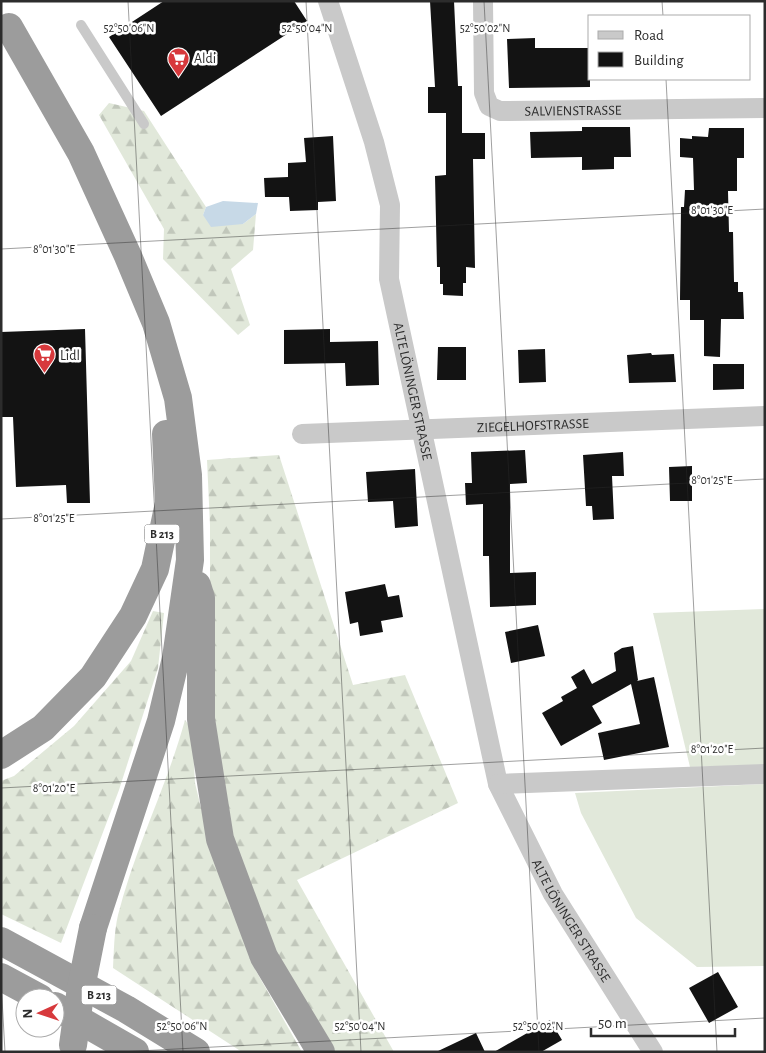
<svg xmlns="http://www.w3.org/2000/svg" width="766" height="1053" font-family="'Alegreya Sans',sans-serif">
  <style>
    .grass { fill: #e1e8da }
    .forest { fill: url(#forest-firs) }
    .water { fill: #c7d9e7 }
    .building { fill: #131313 }
    .lines { fill: none; stroke-linecap: round; stroke-linejoin: round }
    .service { stroke: #c9c9c9; stroke-width: 10 }
    .minor { stroke: #c9c9c9; stroke-width: 20 }
    .trunk { stroke: #9c9c9c; stroke-width: 28 }
    .trunk-bridge { stroke: #9c9c9c; stroke-width: 28 }
    .ticks { fill: none; stroke: #2c2c2c; stroke-width: 1; stroke-opacity: 0.45 }
    .labels { text-anchor: middle; stroke-width: 5; stroke-linejoin: round; paint-order: stroke }
    .shield { fill: #fff; stroke: #6b6b6b; stroke-width: 1 }
    .shield-label { font-size: 12px; font-weight: bold; fill: #2c2c2c }
    .poi-label { font-size: 14px; fill: #2c2c2c; stroke: #fff; text-anchor: start }
    .street-label { font-size: 14px; fill: #2c2c2c; stroke: #fff }
    .ticks-label { font-size: 12px; text-anchor: middle; fill: #2c2c2c; stroke: #fff; stroke-width: 5; stroke-linejoin: round; paint-order: stroke }
  </style>
  <defs>
    <pattern id="forest-firs" width="22" height="20" patternUnits="userSpaceOnUse" patternTransform="scale(1.25)"><rect width="22" height="20" fill="#e1e8da"/><path d="M5 1l3.5 6h-7zM16 11l3.5 6h-7z" fill="#c1c7bb"/></pattern>
  </defs>
  <rect width="100%" height="100%" fill="#fff"/>
  <!-- grass -->
  <path class="grass" d="M765,609V765L690,767L653,613Z
    M765,784V966L697,967L636,918L581,813L575,793Z"/>
  <!-- forest -->
  <path class="forest" d="M109,103L144,111L206,207L203,215L243,224L256,214L253,250L231,269L250,325L238,335L163,259L164,229L99,115Z
    M279,455L353,685L405,675L458,803L297,880L394,1052H334L276,957L231,843L210,721V525L207,460Z
    M153,611L164,613L158,668L119,790L61,943L1,914V781L14,776L74,726L131,661Z
    M185,720L192,729L195,783L213,858L256,971L302,1052H242L113,968C114,951 114,932 118,915C135,848 167,786 185,720Z"/>
  <!-- water -->
  <path class="water" d="M223,201L258,203L256,214L243,224L211,227L203,215L206,207Z"/>
  <!-- building -->
  <path class="building" d="M164,1H294L307,21L161,116L109,37Z
    M430,1H454L458,86H462V133H485V159H473L475,268L466,267V283H463V296L443,295V284H440V267H437L435,176L446,175V113H428V87H435Z
    M535,38V48H590V87L509,88L507,39Z
    M582,127H630L631,157H614V169L582,170V157L531,158L530,132L582,131Z
    M709,128H744V158H737V191H728L729,232H733L734,282H738V292H743L744,319H721L720,357L704,356V320H690V300H680L681,207H684L685,190H694L693,158L680,157V138L692,139V136L708,137Z
    M333,136L336,201L318,202V210L290,211L289,197H265L264,178L288,177V163L306,162L304,138Z
    M85,329L90,503H67L66,485L16,487L13,417H1V332Z
    M330,329V342L378,341L379,385L346,386L345,363L284,364V330Z
    M438,347H466V380H437Z
    M545,349L546,382L519,383L518,350Z
    M651,353L652,355L674,354L676,382L629,383L627,355Z
    M713,364H744V389L713,390Z
    M525,450L527,483L510,484V573L536,572V605L490,607L489,556H483V504L466,505L465,483H472L471,452Z
    M623,452L624,476H612L614,519L593,520L592,506H586L583,455Z
    M692,466V501H670L669,467Z
    M415,469L418,526L395,528L393,501L368,502L366,472Z
    M385,584L388,597L399,595L403,617L381,621L383,632L360,636L358,622L350,624L345,592Z
    M538,625L545,656L511,663L505,632Z
    M633,646L638,680L637,681L654,677L669,747L604,760L598,733L640,724L631,684L592,706L602,723L561,746L542,713L563,701L561,697L577,688L571,677L584,669L592,684L616,671L614,653L622,648Z
    M718,972L738,1007L709,1023L689,988Z
    M550,1020L562,1040L541,1052H494Z
    M476,1033L485,1052H436Z"/>
  <g class="lines">
    <!-- service -->
    <path class="service" d="M81,25L144,124"/>
    <!-- minor -->
    <g class="minor">
      <path id="s1" d="M328,1L374,142L390,205L389,279L498,784L553,894L653,1052"/>
      <path id="s2" d="M483,1L484,93L489,106L500,111L765,108"/>
      <path id="s3" d="M302,434L765,416"/>
      <path d="M498,784L765,774"/>
    </g>
    <!-- trunk -->
    <path class="trunk" d="M9,27L81,153L128,256L156,323L178,398L188,475L190,560L176,658L161,721L93,928
      M197,585L201,598V719L220,839L264,957L321,1052
      M1,755L43,728L93,677L133,616L155,569L169,503L166,434
      M1,941L126,1009L196,1052
      M1,977L40,998
      M55,1006L135,1052"/>
    <!-- trunk-bridge -->
    <path class="trunk-bridge" d="M73,1045L81,988L93,928"/>
  </g>
  <!-- ticks -->
  <path class="ticks" d="M128,1L183,1052M306,1L361,1052M484,1L539,1052M662,1L663,16M666,79L717,1052M1,249L765,209M1,519L765,479M1,788L765,748M1,981L5,1052M119,1052L765,1018"/>
  <!-- icons -->
  <defs>
    <symbol id="supermarket-pin" viewBox="-11 -11 22 30"><path d="M0 17L-7.5 6A9.5 9.5 0 1 1 7.5 6Z" fill="#d7393c" stroke="#fff"/><path d="M-6-5.5h2.5l.6 2H6L4.5 2H-2.5L-4.4-4H-6ZM-1.5 3.2a1.3 1.3 0 1 0 .1 0ZM3 3.2a1.3 1.3 0 1 0 .1 0Z" fill="#fff"/></symbol>
  </defs>
  <g fill-rule="evenodd">
    <use href="#supermarket-pin" x="166" y="46" width="25" height="34"/>
    <use href="#supermarket-pin" x="32" y="342" width="25" height="34"/>
  </g>
  <g class="labels">
    <!-- shield labels -->
    <g class="shield">
      <rect x="144.5" y="524.5" width="35" height="19" rx="4"/>
      <rect x="81.5" y="985.5" width="35" height="19" rx="4"/>
    </g>
    <g class="shield-label">
      <text x="162" y="538">B 213</text>
      <text x="99" y="999">B 213</text>
    </g>
    <!-- poi labels -->
    <g class="poi-label">
      <text x="194" y="63">Aldi</text>
      <text x="60" y="360">Lidl</text>
    </g>
    <!-- street labels -->
    <g class="street-label">
      <text dy="5" stroke="none"><textPath href="#s2" startOffset="191">SALVIENSTRASSE</textPath></text>
      <text dy="5" stroke="none"><textPath href="#s1" startOffset="402">ALTE LÖNINGER STRASSE</textPath></text>
      <text dy="5" stroke="none"><textPath href="#s3" startOffset="231">ZIEGELHOFSTRASSE</textPath></text>
      <text dy="5" stroke="none"><textPath href="#s1" startOffset="959">ALTE LÖNINGER STRASSE</textPath></text>
    </g>
  </g>
  <g class="ticks-label">
    <text x="129" y="32">52°50'06"N</text>
    <text x="307" y="32">52°50'04"N</text>
    <text x="485" y="32">52°50'02"N</text>
    <text x="712" y="214">8°01'30"E</text>
    <text x="54" y="253">8°01'30"E</text>
    <text x="712" y="484">8°01'25"E</text>
    <text x="54" y="522">8°01'25"E</text>
    <text x="712" y="753">8°01'20"E</text>
    <text x="54" y="792">8°01'20"E</text>
    <text x="182" y="1030">52°50'06"N</text>
    <text x="360" y="1030">52°50'04"N</text>
    <text x="538" y="1030">52°50'02"N</text>
  </g>
  <!-- border -->
  <rect width="766" height="1053" fill="none" stroke="#2c2c2c" stroke-width="5"/>
  <!-- legend -->
  <rect x="588" y="15" width="162" height="65" fill="#ffffff" stroke="#ababab"/>
  <rect x="598" y="31" width="25" height="8" fill="#c9c9c9" stroke="#ababab"/>
  <text x="634" y="40" font-size="15" fill="#2c2c2c">Road</text>
  <rect x="598" y="52" width="25" height="15" fill="#131313" stroke="#ababab"/>
  <text x="634" y="65" font-size="15" fill="#2c2c2c">Building</text>
  <!-- north arrow -->
  <g transform="translate(40 1013) rotate(267)"><circle r="24" fill="#ffffff" stroke="#ababab"/>
  <path d="M0-4L9 19L0 12L-9 19Z" fill="#d7393c"/>
  <text y="-8" font-size="14" font-weight="bold" text-anchor="middle" fill="#2c2c2c">N</text>
  </g>
  <!-- scale -->
  <path d="M591 1028v8h144v-8" fill="none" stroke="#2c2c2c" stroke-width="2.5"/>
  <text x="598" y="1028" font-size="15" fill="#2c2c2c" stroke="#ffffff" stroke-width="4" paint-order="stroke">50 m</text>
</svg>
